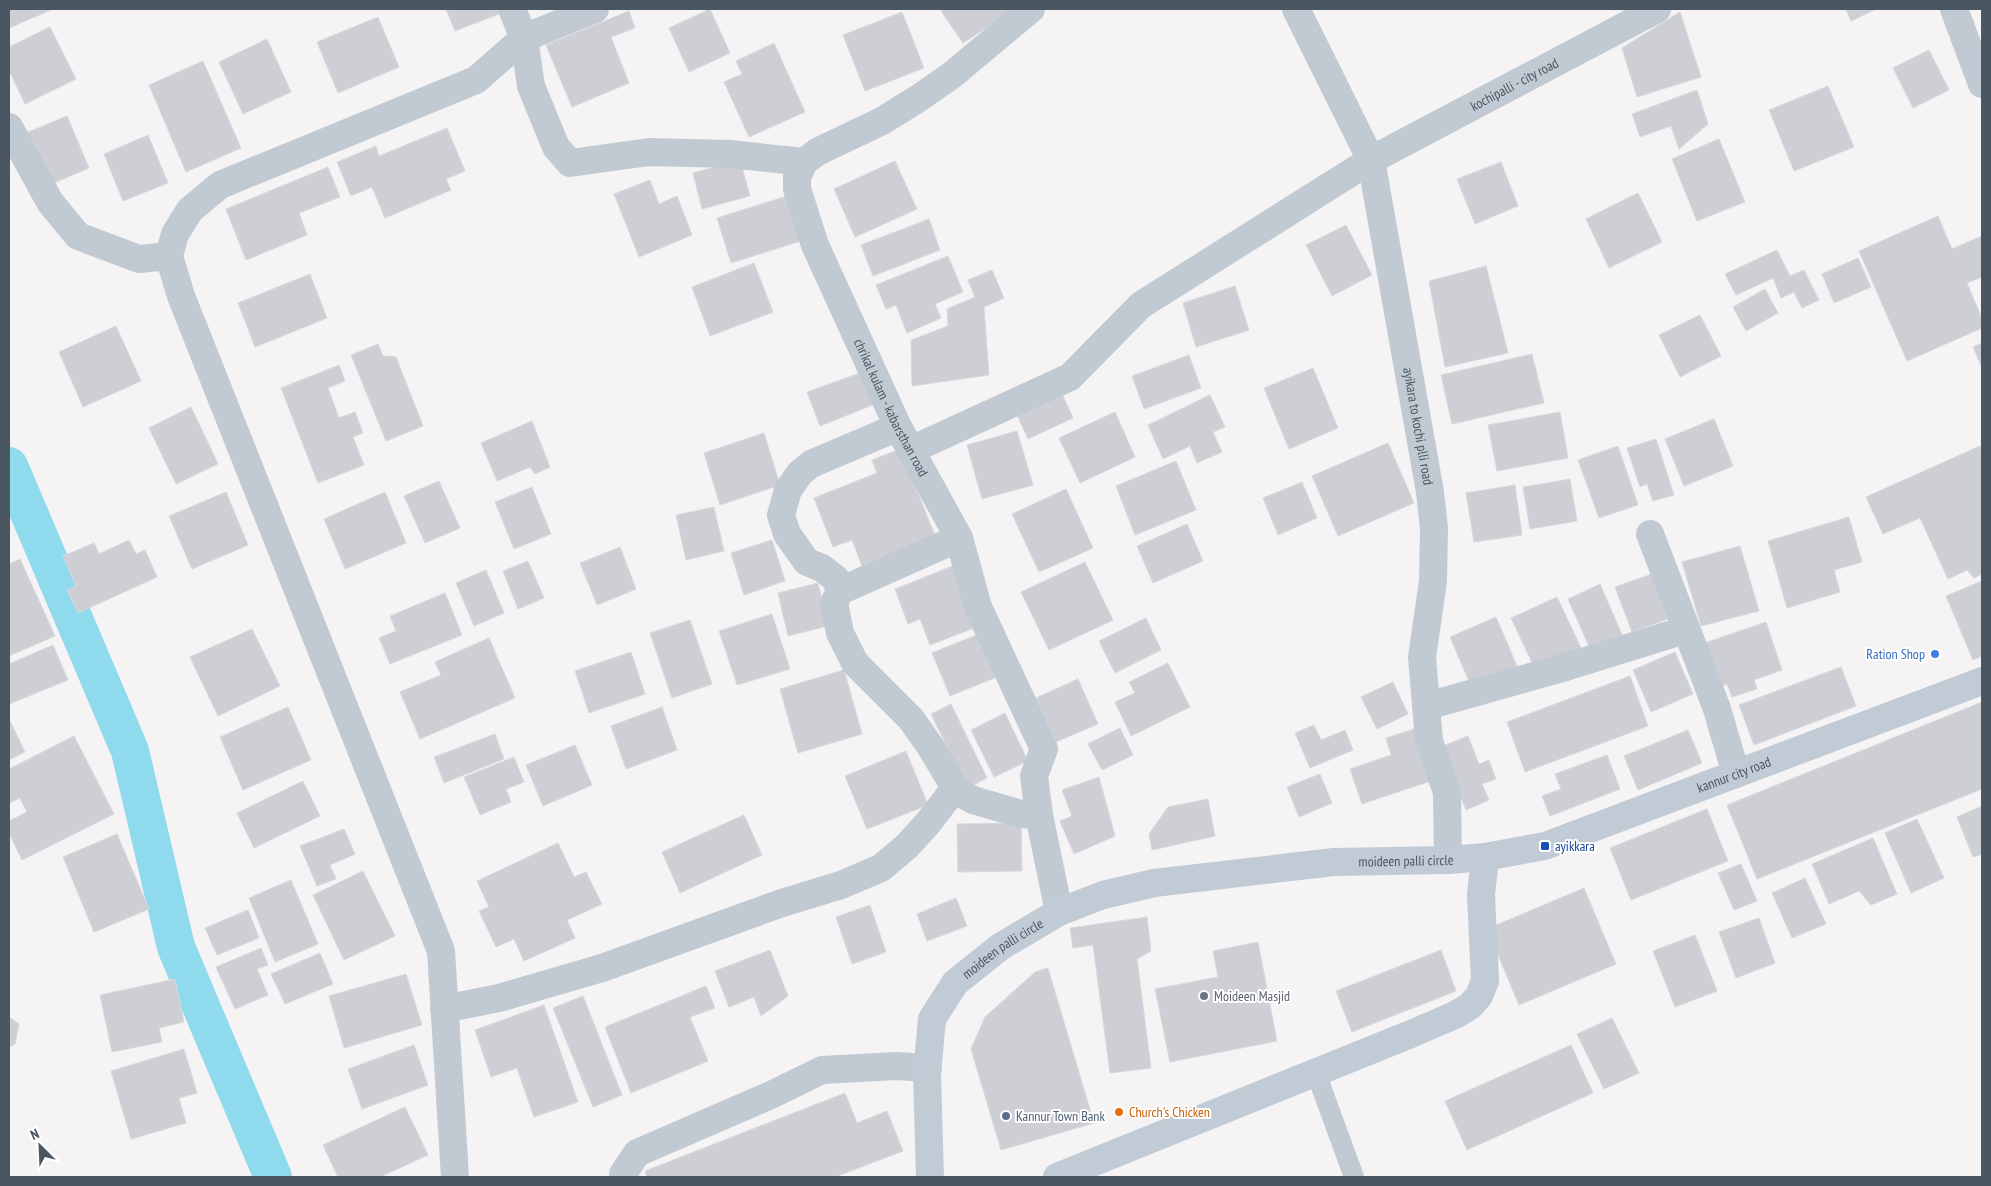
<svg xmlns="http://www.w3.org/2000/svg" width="1991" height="1186" font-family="'PT Sans Narrow',sans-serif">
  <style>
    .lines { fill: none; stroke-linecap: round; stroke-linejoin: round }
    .canal { stroke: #90daee; stroke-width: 38 }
    .building { fill: #cdcfd5; stroke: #d7d9de }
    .service { stroke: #c1cad2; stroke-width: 20 }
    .minor { stroke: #c1cad2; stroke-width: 28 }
    .secondary { stroke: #c1cbd6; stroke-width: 28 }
    .shop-dot { fill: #3f7fe0; stroke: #fff; stroke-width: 2 }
    .transit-dot { fill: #1a4fb4; stroke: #fff; stroke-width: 2 }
    .worship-dot { fill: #6b7280; stroke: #fff; stroke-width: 2 }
    .food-dot { fill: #e8710a; stroke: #fff; stroke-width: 2 }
    .service-dot { fill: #5c6f8a; stroke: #fff; stroke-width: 2 }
    .labels { text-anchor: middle; stroke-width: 4; stroke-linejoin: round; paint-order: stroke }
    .street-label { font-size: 14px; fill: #4a5661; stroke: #fff }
    .shop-label { font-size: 14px; fill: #366cbe; stroke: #fff; text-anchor: end }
    .transit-label { font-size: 14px; fill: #164399; stroke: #fff; text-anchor: start }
    .worship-label { font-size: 14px; fill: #5b616d; stroke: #fff; text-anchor: start }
    .food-label { font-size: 14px; fill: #c56008; stroke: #fff; text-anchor: start }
    .service-label { font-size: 14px; fill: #4e5e75; stroke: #fff; text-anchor: start }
  </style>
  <rect width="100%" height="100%" fill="#f5f3f3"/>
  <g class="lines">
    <!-- canal -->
    <path class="canal" d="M9,466L130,751L176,947L273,1177"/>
  </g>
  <!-- building -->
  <path class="building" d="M9,9H53L9,28Z
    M446,9H497L499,14L455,31Z
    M710,9L730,53L689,72L669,28Z
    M944,9H1015L963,43L941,11Z
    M1846,9H1876L1851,21Z
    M629,11L635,28L611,37L629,83L572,107L546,45Z
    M902,12L924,68L865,91L843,35Z
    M1680,12L1701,77L1637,97L1622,48Z
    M378,17L399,67L338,93L317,42Z
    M50,27L76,79L25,104L9,70V47Z
    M267,39L291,92L243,114L219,62Z
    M774,43L805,112L749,137L724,82L742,74L736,61Z
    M1929,50L1949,90L1913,108L1893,68Z
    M203,61L241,148L186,172L149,85Z
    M1828,86L1854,147L1794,171L1769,110Z
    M1697,90L1708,124L1679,149L1671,126L1640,137L1632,114Z
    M67,116L89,168L49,185L26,133Z
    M447,128L465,171L446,179L451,190L385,218L372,187L351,196L337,162L376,146L379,156Z
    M148,135L168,183L123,201L104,154Z
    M1719,139L1745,202L1697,221L1672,159Z
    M740,160L750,196L702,209L693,173Z
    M895,161L917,209L855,237L834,189Z
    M1501,162L1518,206L1475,224L1457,179Z
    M328,167L340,197L299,213L307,235L246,260L226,209Z
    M650,180L659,204L677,196L692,235L639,257L614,194Z
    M1638,193L1662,242L1609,268L1586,219Z
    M787,196L801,241L731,263L717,218Z
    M1938,216L1952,249L1982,236V277L1967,283L1982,319V328L1907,361L1859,251Z
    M929,219L940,250L873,276L861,245Z
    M1346,225L1372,275L1332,296L1306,245Z
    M1777,250L1790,276L1804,270L1819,300L1802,308L1794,292L1781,298L1773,278L1736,295L1725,274Z
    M948,256L963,292L935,304L941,318L907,333L896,305L886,309L876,285Z
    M1858,258L1871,287L1834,303L1822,274Z
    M754,263L773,312L710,336L692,287Z
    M1486,266L1508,353L1445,367L1429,281Z
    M992,270L1004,298L984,307L989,375L912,386L911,340L948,326L947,309L975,297L968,280Z
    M310,274L327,318L255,347L238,303Z
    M1235,286L1249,330L1196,347L1183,303Z
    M1765,289L1778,313L1746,331L1733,307Z
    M1700,315L1721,356L1680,377L1659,335Z
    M116,326L141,381L83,407L59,352Z
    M1982,343V368L1973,347Z
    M378,344L383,356L396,357L423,426L386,441L351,355Z
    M1532,354L1544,403L1452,424L1441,375Z
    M1189,355L1201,388L1144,409L1132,376Z
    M339,365L345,381L328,388L339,418L355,412L363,433L353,437L364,465L318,483L281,388Z
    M1313,368L1338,428L1289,449L1264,388Z
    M863,372L875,404L820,426L807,392Z
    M1059,387L1073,418L1028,439L1014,408Z
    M1210,395L1225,427L1213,432L1222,452L1197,463L1190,446L1163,459L1148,425Z
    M191,407L218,464L176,484L149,428Z
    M1115,412L1135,457L1080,483L1059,438Z
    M1560,412L1568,458L1497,471L1488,425Z
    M1714,419L1733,466L1684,486L1665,439Z
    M532,421L550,467L535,474L530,467L497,481L481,443Z
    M1017,431L1033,485L982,499L967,445Z
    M764,433L780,485L720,505L704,453Z
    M1656,439L1674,495L1653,501L1647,484L1640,487L1627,448Z
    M1388,443L1414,503L1338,536L1312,476Z
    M1618,446L1638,505L1599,518L1578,460Z
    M1980,446L1982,452V574L1974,578L1967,570L1948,579L1920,518L1883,534L1866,497Z
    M900,449L936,538L862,566L852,540L833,547L814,498L877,473L872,460Z
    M1176,461L1196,510L1135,535L1116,486Z
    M1570,479L1577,521L1530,529L1523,487Z
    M439,481L460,528L425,543L404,496Z
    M1302,482L1317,518L1278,535L1263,498Z
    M1515,485L1522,535L1474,542L1466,493Z
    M532,487L551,534L514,549L495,502Z
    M1066,489L1093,548L1039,572L1012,514Z
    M226,492L248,545L192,569L169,516Z
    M385,492L406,543L345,569L324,519Z
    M714,507L724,551L686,560L676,515Z
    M1849,517L1862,562L1834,570L1840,592L1787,608L1768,541Z
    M1187,524L1203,561L1153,583L1137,546Z
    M129,540L136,554L145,550L157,577L78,613L67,590L76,586L63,556L94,543L99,554Z
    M772,540L785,581L744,595L731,553Z
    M1740,546L1759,611L1701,626L1682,562Z
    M620,547L636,589L597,605L580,563Z
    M20,559L55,636L9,656V564Z
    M528,561L544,598L518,609L503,571Z
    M1085,562L1113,620L1049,650L1021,592Z
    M955,565L979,626L930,645L920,619L908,624L895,589Z
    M486,570L504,613L474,626L456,583Z
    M1652,574L1668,619L1632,632L1615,587Z
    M1982,581V656L1973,660L1946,596Z
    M818,583L828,626L788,636L778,593Z
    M1600,584L1623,637L1591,651L1568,599Z
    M445,593L462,635L390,664L379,638L396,631L390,616Z
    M1557,597L1582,650L1536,671L1511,618Z
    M772,614L790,669L737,685L719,631Z
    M1496,617L1517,666L1471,686L1450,637Z
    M1146,618L1161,650L1115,673L1099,641Z
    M690,620L712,684L672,698L650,633Z
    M1766,622L1782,670L1754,680L1757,689L1732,697L1727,684L1717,688L1702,644Z
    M252,629L280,686L218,716L190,657Z
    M979,634L997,677L950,696L932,653Z
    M489,638L515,698L420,739L400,692L441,675L435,662Z
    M53,645L68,680L9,704V664Z
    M631,652L645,694L589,713L575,671Z
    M1675,652L1693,694L1651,712L1633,670Z
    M1168,663L1190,707L1131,736L1115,702L1135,693L1129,682Z
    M1841,667L1856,706L1754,745L1739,705Z
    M844,670L862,734L798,753L780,689Z
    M1630,676L1648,726L1525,772L1507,722Z
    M1078,679L1098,724L1056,742L1036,698Z
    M1393,682L1408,714L1377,729L1361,697Z
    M1982,702V789L1757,879L1727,805Z
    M951,704L987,778L967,788L931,714Z
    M288,707L311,760L243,790L220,737Z
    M662,707L677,750L626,769L611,726Z
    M1005,713L1028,761L994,777L971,730Z
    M9,719L25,752L9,760Z
    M1314,725L1321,740L1345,730L1353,750L1310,768L1295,733Z
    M1120,728L1133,755L1102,770L1088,744Z
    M1414,729L1431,781L1362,804L1350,769L1391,755L1386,738Z
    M1688,730L1702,763L1638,790L1624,756Z
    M495,734L504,759L444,783L434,757Z
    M74,736L114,814L22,860L9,833V821L27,812L20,798L9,803V769Z
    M1468,736L1479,764L1489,760L1496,779L1482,784L1489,800L1466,810L1441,747Z
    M575,745L592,785L543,806L526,765Z
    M906,751L928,805L867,829L845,776Z
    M1607,755L1620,789L1550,816L1542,796L1561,789L1555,774Z
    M514,757L524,782L506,789L511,802L480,815L464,777Z
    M1320,774L1332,803L1299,817L1287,787Z
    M1099,777L1115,836L1074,854L1060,821L1072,816L1062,790Z
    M303,781L320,816L254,848L237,813Z
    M1208,799L1215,836L1152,850L1149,834L1168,807Z
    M1982,806V854L1973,857L1957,817Z
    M1707,809L1728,861L1631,900L1610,848Z
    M744,815L762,855L680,893L662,852Z
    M1917,819L1944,878L1911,893L1885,833Z
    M1021,823L1022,871L958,872L957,824Z
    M344,829L355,854L330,865L336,879L317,886L300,846Z
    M117,834L149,909L94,932L63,857Z
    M1873,838L1897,894L1871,905L1859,891L1829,904L1812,864Z
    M558,843L574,877L586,872L602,904L567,920L575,938L524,961L514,939L496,947L479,911L489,907L477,881Z
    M1741,864L1757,901L1734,910L1718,873Z
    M363,871L395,936L344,960L313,895Z
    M1805,878L1826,924L1792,938L1772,893Z
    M291,880L318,944L275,962L249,898Z
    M1584,888L1616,964L1519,1005L1487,929Z
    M956,898L967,926L927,941L917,914Z
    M870,905L886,952L852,964L836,917Z
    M248,910L259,938L217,955L205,928Z
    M1147,917L1151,951L1137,959L1151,1068L1110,1073L1093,945L1073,948L1070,928Z
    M1759,918L1775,963L1736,978L1719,932Z
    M1695,935L1717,991L1675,1007L1653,951Z
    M1258,942L1277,1041L1170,1062L1155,989L1218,977L1213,951Z
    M261,948L268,965L257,969L268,995L235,1009L216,967Z
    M770,950L788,996L761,1016L754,997L729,1007L715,971Z
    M1441,950L1456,991L1352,1032L1336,991Z
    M320,953L333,984L285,1004L271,974Z
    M1048,968L1094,1123L1001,1150L971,1049L985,1017L1035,972Z
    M406,974L422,1025L344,1048L329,996Z
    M175,979L184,1022L159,1028L162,1042L112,1052L100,995Z
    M706,986L715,1008L690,1017L708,1061L631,1093L605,1027Z
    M583,996L622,1095L593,1107L553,1008Z
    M544,1005L578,1102L534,1117L517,1068L491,1077L475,1030Z
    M9,1017L19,1024L15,1044L9,1047Z
    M1612,1018L1639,1073L1604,1089L1577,1034Z
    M414,1045L428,1085L362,1109L348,1069Z
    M1571,1045L1593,1093L1467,1150L1445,1101Z
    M184,1049L197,1093L179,1098L186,1123L131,1139L111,1071Z
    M845,1093L857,1123L887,1111L903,1151L835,1177H647L645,1171Z
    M405,1107L428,1155L380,1177H338L323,1145Z"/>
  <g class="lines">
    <!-- service -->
    <path class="service" d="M1316,1073L1354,1177"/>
    <!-- minor -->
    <g class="minor">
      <path d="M512,9L524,38L531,86L556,147L570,163L649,152L730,154L804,162"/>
      <path id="s1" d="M1031,9L952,75L919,98L882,121L817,152L804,162L797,177V189L815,245L898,427L959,538L978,607L1044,749L1034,776L1039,815L1059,912"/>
      <path id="s2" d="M1296,9L1371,160L1430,492L1434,528L1433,581L1422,657L1429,741L1447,792L1448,860"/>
      <path d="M1954,9L1982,84"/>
      <path d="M9,127L50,202L78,236L139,259L169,256"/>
      <path d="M898,427L811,464L800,473L788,490L781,515L787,534L807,562L822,568L836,579L840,591L834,603L840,633L855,663L911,719L930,746L957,791L973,800L1021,814L1039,815"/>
      <path id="s3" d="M911,450L1070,377L1141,305L1371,160L1657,9"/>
      <path d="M1650,534L1717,709L1736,774"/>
      <path d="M840,591L959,538"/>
      <path d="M1427,706L1566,667L1685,630"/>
      <path d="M444,1009L499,998L602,968L782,903L841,885L881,868L907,846L928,823L955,788"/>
      <path d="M455,1177L441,951L181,296L169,256L175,234L190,210L220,185L476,80L524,38L595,9"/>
      <path d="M623,1177V1174L637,1153L771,1095L822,1070L896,1066L928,1068"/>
    </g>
    <!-- secondary -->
    <g class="secondary">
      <path id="s4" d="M930,1177L927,1074L932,1019L955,983L1000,947L1059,912L1103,895L1154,883L1334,862L1448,860L1485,857L1545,846L1982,681"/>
      <path d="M1057,1177L1411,1034L1455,1015L1470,1006L1479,996L1485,981L1481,895L1485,857"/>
    </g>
  </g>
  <!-- markers -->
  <circle class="shop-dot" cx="1935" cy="654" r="5"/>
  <rect class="transit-dot" x="1540" y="841" width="10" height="10" rx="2.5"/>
  <circle class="worship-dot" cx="1204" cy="996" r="5"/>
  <circle class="food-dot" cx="1119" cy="1112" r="5"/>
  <circle class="service-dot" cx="1006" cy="1116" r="5"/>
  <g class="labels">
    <!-- street labels -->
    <g class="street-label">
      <text dy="5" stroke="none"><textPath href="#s3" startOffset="710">kochipalli - city road</textPath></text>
      <text dy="5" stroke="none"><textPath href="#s1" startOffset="542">chrikal kulam - kabarsthan road</textPath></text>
      <text dy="5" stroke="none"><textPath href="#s2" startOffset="439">ayikara to kochi plli road</textPath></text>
      <text dy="5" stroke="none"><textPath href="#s4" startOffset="1022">kannur city road</textPath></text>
      <text dy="5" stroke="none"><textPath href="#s4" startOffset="680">moideen palli circle</textPath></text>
      <text dy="5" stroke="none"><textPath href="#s4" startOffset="260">moideen palli circle</textPath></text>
    </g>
    <!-- shop labels -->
    <g class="shop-label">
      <text x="1925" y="659">Ration Shop</text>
    </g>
    <!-- transit labels -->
    <g class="transit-label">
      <text x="1555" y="851">ayikkara</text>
    </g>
    <!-- worship labels -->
    <g class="worship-label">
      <text x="1214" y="1001">Moideen Masjid</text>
    </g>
    <!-- food labels -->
    <g class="food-label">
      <text x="1129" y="1117">Church's Chicken</text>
    </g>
    <!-- service labels -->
    <g class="service-label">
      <text x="1016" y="1121">Kannur Town Bank</text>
    </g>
  </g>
  <!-- border -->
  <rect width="1991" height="1186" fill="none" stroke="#4a5661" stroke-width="20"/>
  <!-- north arrow -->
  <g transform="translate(40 1146) rotate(336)" stroke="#ffffff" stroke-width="4" paint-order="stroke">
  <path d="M0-4L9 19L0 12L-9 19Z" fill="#4a5661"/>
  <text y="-8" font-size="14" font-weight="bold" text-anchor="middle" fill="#4a5661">N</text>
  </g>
</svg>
